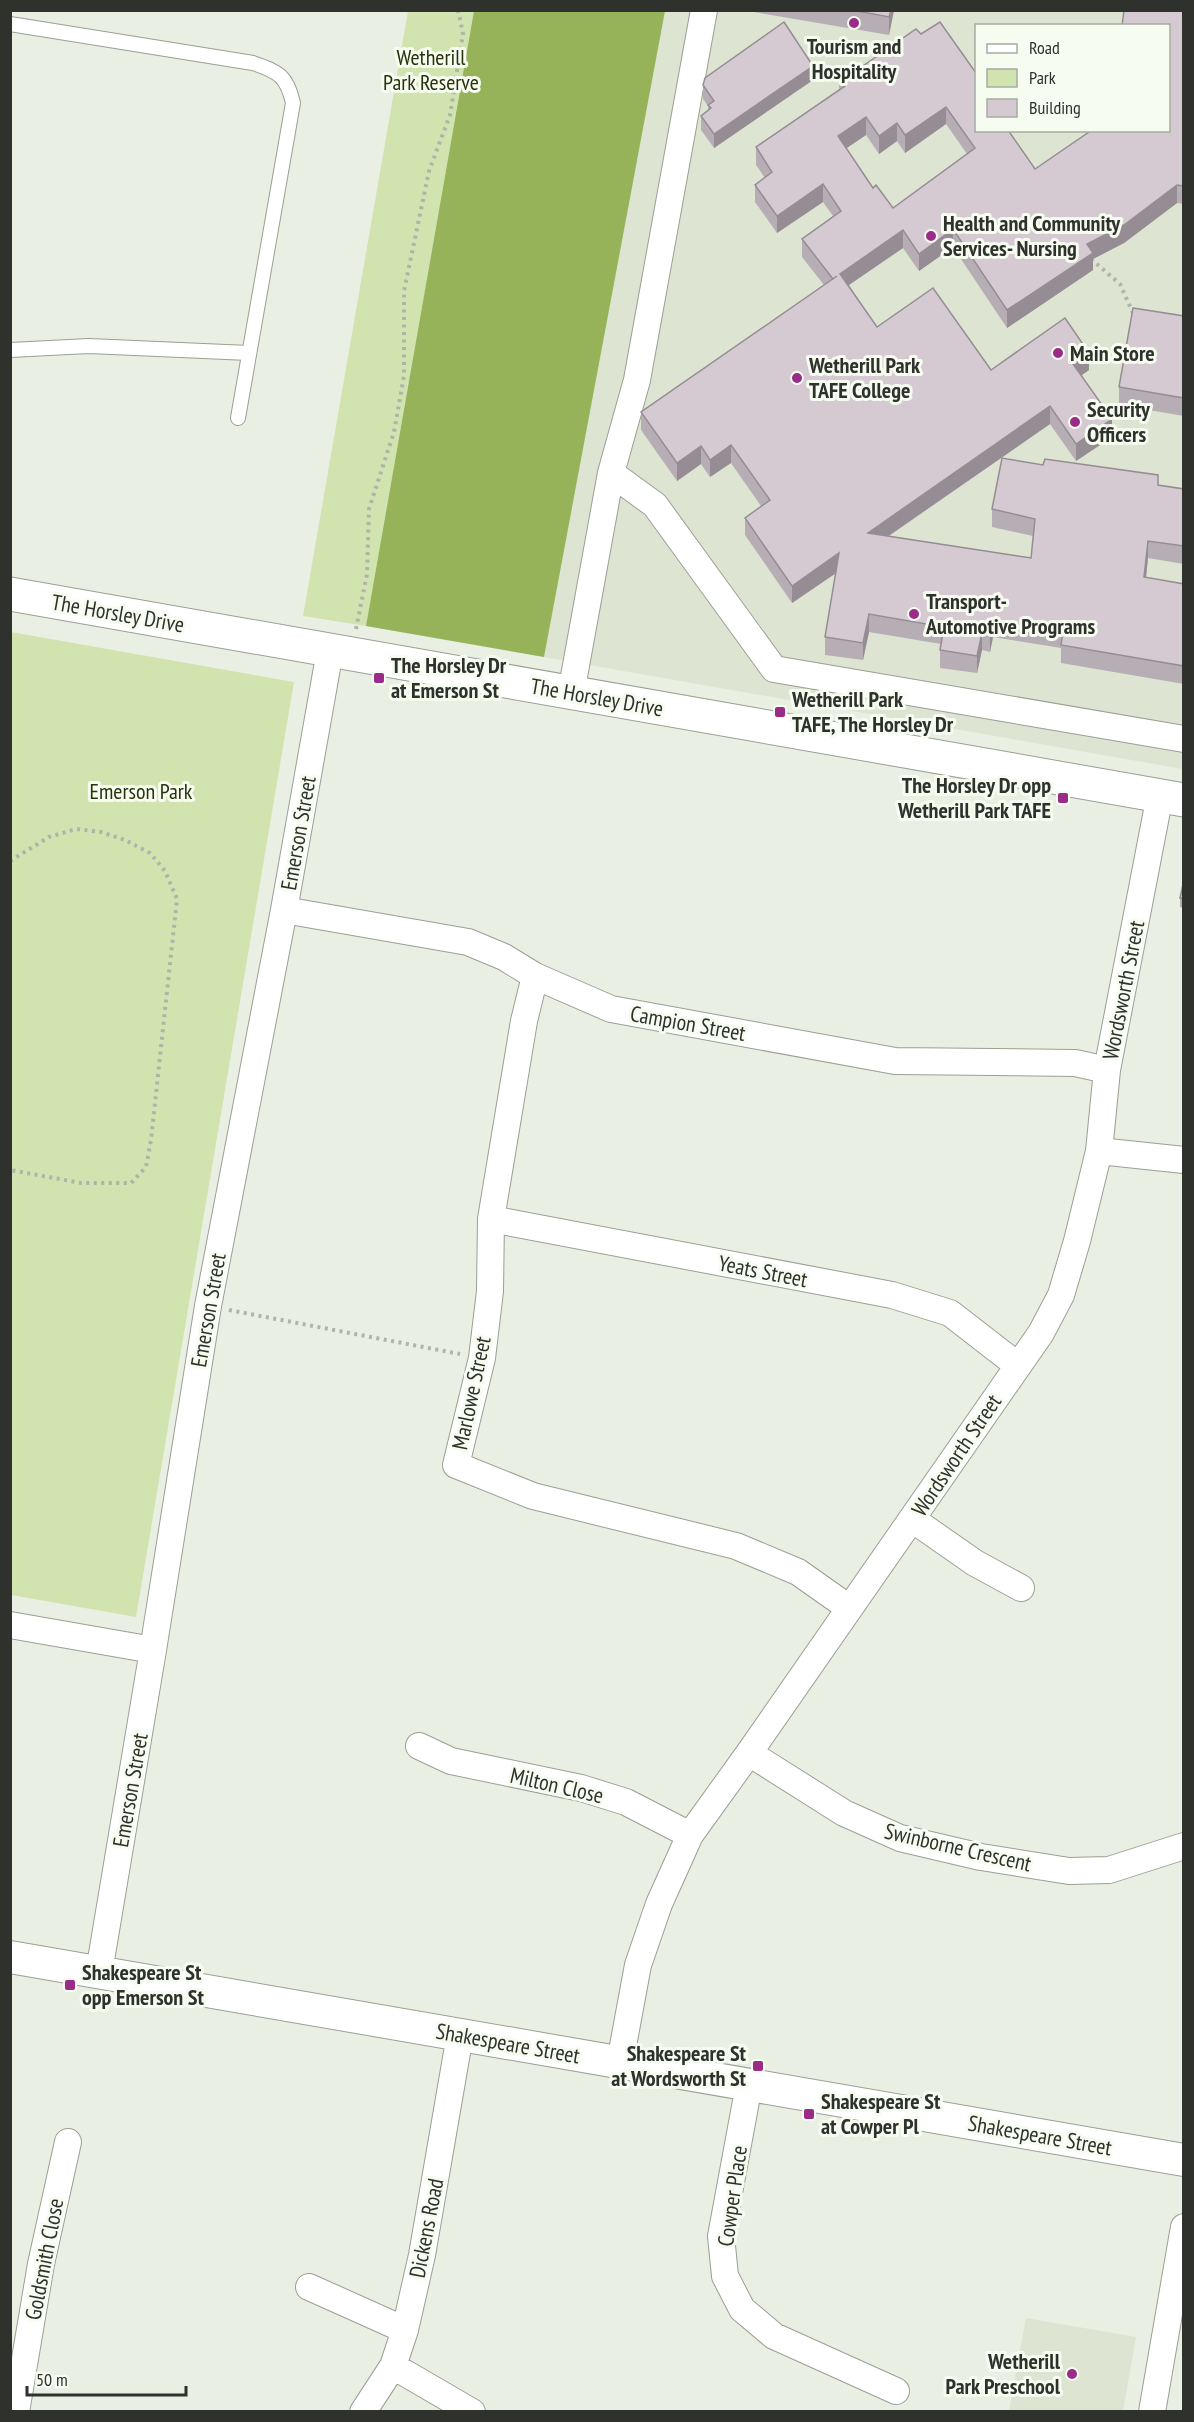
<svg xmlns="http://www.w3.org/2000/svg" width="1194" height="2422" font-family="'PT Sans Narrow',sans-serif">
  <style>
    .built { fill: #dde4d1; fill-rule: evenodd }
    .green { fill: #d1e4af }
    .forest { fill: #96b359 }
    .lines { fill: none; stroke-linecap: round; stroke-linejoin: round }
    .service-casing { stroke: #9b9f94; stroke-width: 16 }
    .minor-casing { stroke: #9b9f94; stroke-width: 28 }
    .tertiary-casing { stroke: #9b9f94; stroke-width: 34 }
    .secondary-casing { stroke: #9b9f94; stroke-width: 35 }
    .path { stroke: #afb3a9; stroke-width: 4; stroke-dasharray: 3 4.5; stroke-linecap: butt }
    .service { stroke: #fff; stroke-width: 14 }
    .minor { stroke: #fff; stroke-width: 26 }
    .tertiary { stroke: #fff; stroke-width: 32 }
    .secondary { stroke: #fff; stroke-width: 33 }
    .wall { fill: #b7aeb5; fill-rule: evenodd }
    .shaded-wall { fill: #958d93 }
    .building { fill: #d5cad2; stroke: #958d93; stroke-width: 1.5; fill-rule: evenodd }
    .poi-dot { fill: #9b2b89; stroke: #f7fcf0; stroke-width: 2 }
    .labels { text-anchor: middle; stroke-width: 6; stroke-linejoin: round; paint-order: stroke }
    .poi-label { font-size: 22px; font-weight: bold; fill: #2f312c; stroke: #f7fcf0; text-anchor: start }
    .park-label { font-size: 22px; fill: #28330d; stroke: #f7fcf0 }
    .street-label { font-size: 22px; fill: #2f312c; stroke: #f7fcf0 }
  </style>
  <rect width="100%" height="100%" fill="#eaefe3"/>
  <!-- built -->
  <path class="built" d="M474,11H1183V769L366,626ZM976,26H1168V130H976Z
    M1026,2318L1136,2337L1123,2411H1009Z"/>
  <!-- green -->
  <path class="green" d="M408,11H474L366,626L303,616Z
    M11,632L294,682L136,1617L11,1595Z"/>
  <!-- forest -->
  <path class="forest" d="M474,11H665L544,657L366,626Z"/>
  <g class="lines">
    <defs>
      <path id="service" d="M10,24L253,63C279,72 287,76 293,103L238,418
        M10,350L89,346L249,353"/>
      <path id="minor" d="M611,473L655,505L774,669L1184,739
        M571,693L611,473L637,380L704,10
        M284,910L468,942L504,957L535,976L611,1009L895,1061L1075,1063L1107,1070
        M535,976L524,1021L491,1219L490,1291L482,1358L456,1465L533,1496L736,1546L798,1572L849,1608
        M1099,1151L1184,1160
        M491,1219L892,1295L950,1313L1017,1365
        M912,1519L975,1563L1021,1588
        M10,1625L153,1650
        M419,1746L451,1761L581,1788L626,1802L690,1835
        M749,1753L844,1813L900,1838L981,1857L1069,1871L1109,1870L1184,1846
        M99,1972L153,1650L208,1306L284,910L330,651
        M620,2062L638,1965L659,1904L690,1835L749,1753L1041,1333L1061,1295L1077,1241L1099,1151L1107,1070L1160,795
        M749,2085L721,2236L725,2276L742,2309L774,2336L896,2391
        M309,2287L405,2330
        M393,2366L472,2412
        M16,2412L41,2264L68,2142
        M363,2412L393,2366L405,2330L422,2255L460,2035
        M1152,2412L1184,2227"/>
      <path id="tertiary" d="M10,1957L1184,2160"/>
      <path id="secondary" d="M10,594L1184,800"/>
    </defs>
    <!-- service casing -->
    <use href="#service" class="service-casing"/>
    <!-- minor casing -->
    <use href="#minor" class="minor-casing"/>
    <!-- tertiary casing -->
    <use href="#tertiary" class="tertiary-casing"/>
    <!-- secondary casing -->
    <use href="#secondary" class="secondary-casing"/>
    <!-- path -->
    <path class="path" d="M1091,259L1120,284L1133,313
      M356,629L367,574L369,509L394,432L404,376V291L429,171L450,115L463,34L458,10
      M10,861L49,837L76,829L101,832L125,840L150,853L165,871L177,899L151,1140L146,1167L131,1183H81L10,1170
      M229,1310L460,1354"/>
    <!-- service -->
    <use href="#service" class="service"/>
    <!-- minor -->
    <use href="#minor" class="minor"/>
    <!-- tertiary -->
    <use href="#tertiary" class="tertiary"/>
    <!-- secondary -->
    <use href="#secondary" class="secondary"/>
  </g>
  <!-- wall -->
  <path class="wall" d="M742,10H894L889,35Z
    M1184,10V204L1177,203L1124,243L1093,259V270L1007,328L953,247L919,271L903,248L849,285L877,327L991,370H1089L1082,375L1112,437L1076,461L1050,424L889,536L1031,558L1033,536L992,527V509L1158,485L1184,489V564L1148,558L1146,578L1184,584V684L1061,663V648L993,637L990,652L982,650L977,673L940,668V650L941,644L869,632L863,660L825,655V637L836,573L792,603L745,535V518L761,506L731,463L710,477L701,464L677,481L641,430V412L824,285L802,257V239L833,216L823,202L777,233L755,202V185L765,178L756,165V147L839,89V79L857,70L916,29L976,130L1035,169L1168,130ZM946,124L967,154L893,208L873,188L846,148L866,135L879,154L897,141L905,153Z
    M813,80L714,148L701,130V116L708,110V106L703,99V85Z
    M1184,316V416L1119,405V387Z
    M1184,880V908L1180,907V898Z"/>
  <!-- shaded-wall -->
  <path class="shaded-wall" d="M891,10H894L889,35V17Z
    M813,66V80L714,148V134Z
    M946,107V124L905,153V135Z
    M866,117V135L838,154V136Z
    M897,123V141L879,154V136Z
    M823,184V202L777,233V216Z
    M1177,185V203L1124,243L1093,259V270L1007,328V310L1087,244Z
    M953,229V247L919,271V254Z
    M903,230V248L840,291V274Z
    M1089,353V370L1073,381V364Z
    M1050,406V424L868,550V533Z
    M1112,419V437L1076,461V444Z
    M731,445V463L710,477V460Z
    M701,446V464L677,481V463Z
    M1148,541V558L1144,595V577Z
    M839,553V571L792,603V586Z
    M869,614V632L863,660V643Z
    M993,620V637L990,652V634Z
    M982,633V650L977,673V656Z"/>
  <!-- building -->
  <path class="building" d="M852,10H891L889,17Z
    M1124,10H1184V186L1177,185L1124,225L1087,244L1093,253L1007,310L953,229L919,254L903,230L840,274L877,327L933,288L991,370L1065,318L1089,353L1073,364L1112,419L1076,444L1050,406L868,533L1031,558L1035,519L992,509L1002,458L1043,465L1045,459L1158,475V485L1184,489V546L1148,541L1144,577L1184,584V666L1061,645L1063,631L993,620L990,634L982,633L977,656L940,650L944,627L869,614L863,643L825,637L839,553L792,586L745,518L770,500L731,445L710,460L701,446L677,463L641,412L837,276L833,279L802,239L841,211L823,184L777,216L755,185L772,172L756,147L845,86L839,79L855,67L857,70L916,29L921,34L940,22L976,73V130H1008L1035,169L1092,130H1168V26H1122ZM946,107L975,148L893,208L876,185L873,188L838,136L866,117L879,136L897,123L905,135Z
    M784,22L813,66L714,134L701,116L711,108L708,105L714,101L703,85L705,78Z
    M1133,308L1184,316V398L1119,387Z
    M1184,880V898H1180Z"/>
  <!-- markers -->
  <g class="poi-dot">
    <circle cx="854" cy="23" r="6"/>
    <circle cx="931" cy="236" r="6"/>
    <circle cx="1058" cy="353" r="6"/>
    <circle cx="797" cy="378" r="6"/>
    <circle cx="1075" cy="422" r="6"/>
    <circle cx="914" cy="614" r="6"/>
    <rect x="373" y="672" width="12" height="12" rx="3"/>
    <rect x="774" y="706" width="12" height="12" rx="3"/>
    <rect x="1057" y="792" width="12" height="12" rx="3"/>
    <rect x="64" y="1979" width="12" height="12" rx="3"/>
    <rect x="752" y="2060" width="12" height="12" rx="3"/>
    <rect x="803" y="2108" width="12" height="12" rx="3"/>
    <circle cx="1072" cy="2374" r="6"/>
  </g>
  <g class="labels">
    <!-- poi labels -->
    <g class="poi-label">
      <text x="854" y="54" text-anchor="middle">Tourism and<tspan x="854" dy="25">Hospitality</tspan></text>
      <text x="943" y="231">Health and Community<tspan x="943" dy="25">Services- Nursing</tspan></text>
      <text x="1070" y="361">Main Store</text>
      <text x="809" y="373">Wetherill Park<tspan x="809" dy="25">TAFE College</tspan></text>
      <text x="1087" y="417">Security<tspan x="1087" dy="25">Officers</tspan></text>
      <text x="926" y="609">Transport-<tspan x="926" dy="25">Automotive Programs</tspan></text>
      <text x="391" y="673">The Horsley Dr<tspan x="391" dy="25">at Emerson St</tspan></text>
      <text x="792" y="707">Wetherill Park<tspan x="792" dy="25">TAFE, The Horsley Dr</tspan></text>
      <text x="1051" y="793" text-anchor="end">The Horsley Dr opp<tspan x="1051" dy="25">Wetherill Park TAFE</tspan></text>
      <text x="82" y="1980">Shakespeare St<tspan x="82" dy="25">opp Emerson St</tspan></text>
      <text x="746" y="2061" text-anchor="end">Shakespeare St<tspan x="746" dy="25">at Wordsworth St</tspan></text>
      <text x="821" y="2109">Shakespeare St<tspan x="821" dy="25">at Cowper Pl</tspan></text>
      <text x="1060" y="2369" text-anchor="end">Wetherill<tspan x="1060" dy="25">Park Preschool</tspan></text>
    </g>
    <!-- park labels -->
    <g class="park-label">
      <text x="431" y="65">Wetherill<tspan x="431" dy="25">Park Reserve</tspan></text>
      <text x="141" y="799">Emerson Park</text>
    </g>
    <!-- street labels -->
    <g class="street-label">
      <text transform="translate(118 613) rotate(10)" y="8">The Horsley Drive</text>
      <text transform="translate(597 697) rotate(10)" y="8">The Horsley Drive</text>
      <text transform="translate(298 833) rotate(-80)" y="8">Emerson Street</text>
      <text transform="translate(1123 990) rotate(-79)" y="8">Wordsworth Street</text>
      <text transform="translate(688 1023) rotate(10)" y="8">Campion Street</text>
      <text transform="translate(763 1271) rotate(11)" y="8">Yeats Street</text>
      <text transform="translate(208 1310) rotate(-80)" y="8">Emerson Street</text>
      <text transform="translate(471 1393) rotate(-78)" y="8">Marlowe Street</text>
      <text transform="translate(956 1455) rotate(-56)" y="8">Wordsworth Street</text>
      <text transform="translate(557 1785) rotate(13)" y="8">Milton Close</text>
      <text transform="translate(130 1790) rotate(-80)" y="8">Emerson Street</text>
      <text transform="translate(958 1847) rotate(13)" y="8">Swinborne Crescent</text>
      <text transform="translate(508 2043) rotate(10)" y="8">Shakespeare Street</text>
      <text transform="translate(1040 2135) rotate(10)" y="8">Shakespeare Street</text>
      <text transform="translate(732 2196) rotate(-82)" y="8">Cowper Place</text>
      <text transform="translate(426 2228) rotate(-79)" y="8">Dickens Road</text>
      <text transform="translate(44 2259) rotate(-79)" y="8">Goldsmith Close</text>
    </g>
  </g>
  <!-- border -->
  <rect width="1194" height="2422" fill="none" stroke="#2f312c" stroke-width="24"/>
  <!-- legend -->
  <rect x="975" y="24" width="195" height="108" fill="#f7fcf0" stroke="#a7aba2" stroke-width="1.5"/>
  <rect x="987" y="44" width="30" height="9" fill="#ffffff" stroke="#a7aba2" stroke-width="1.5"/>
  <text x="1029" y="54" font-size="18" fill="#2f312c">Road</text>
  <rect x="987" y="69" width="30" height="18" fill="#d1e4af" stroke="#a7aba2" stroke-width="1.5"/>
  <text x="1029" y="84" font-size="18" fill="#2f312c">Park</text>
  <rect x="987" y="99" width="30" height="18" fill="#d5cad2" stroke="#a7aba2" stroke-width="1.5"/>
  <text x="1029" y="114" font-size="18" fill="#2f312c">Building</text>
  <!-- scale -->
  <path d="M27 2386v9h159v-9" fill="none" stroke="#2f312c" stroke-width="3"/>
  <text x="36" y="2386" font-size="18" fill="#2f312c" stroke="#f7fcf0" stroke-width="4.5" paint-order="stroke">50 m</text>
</svg>
